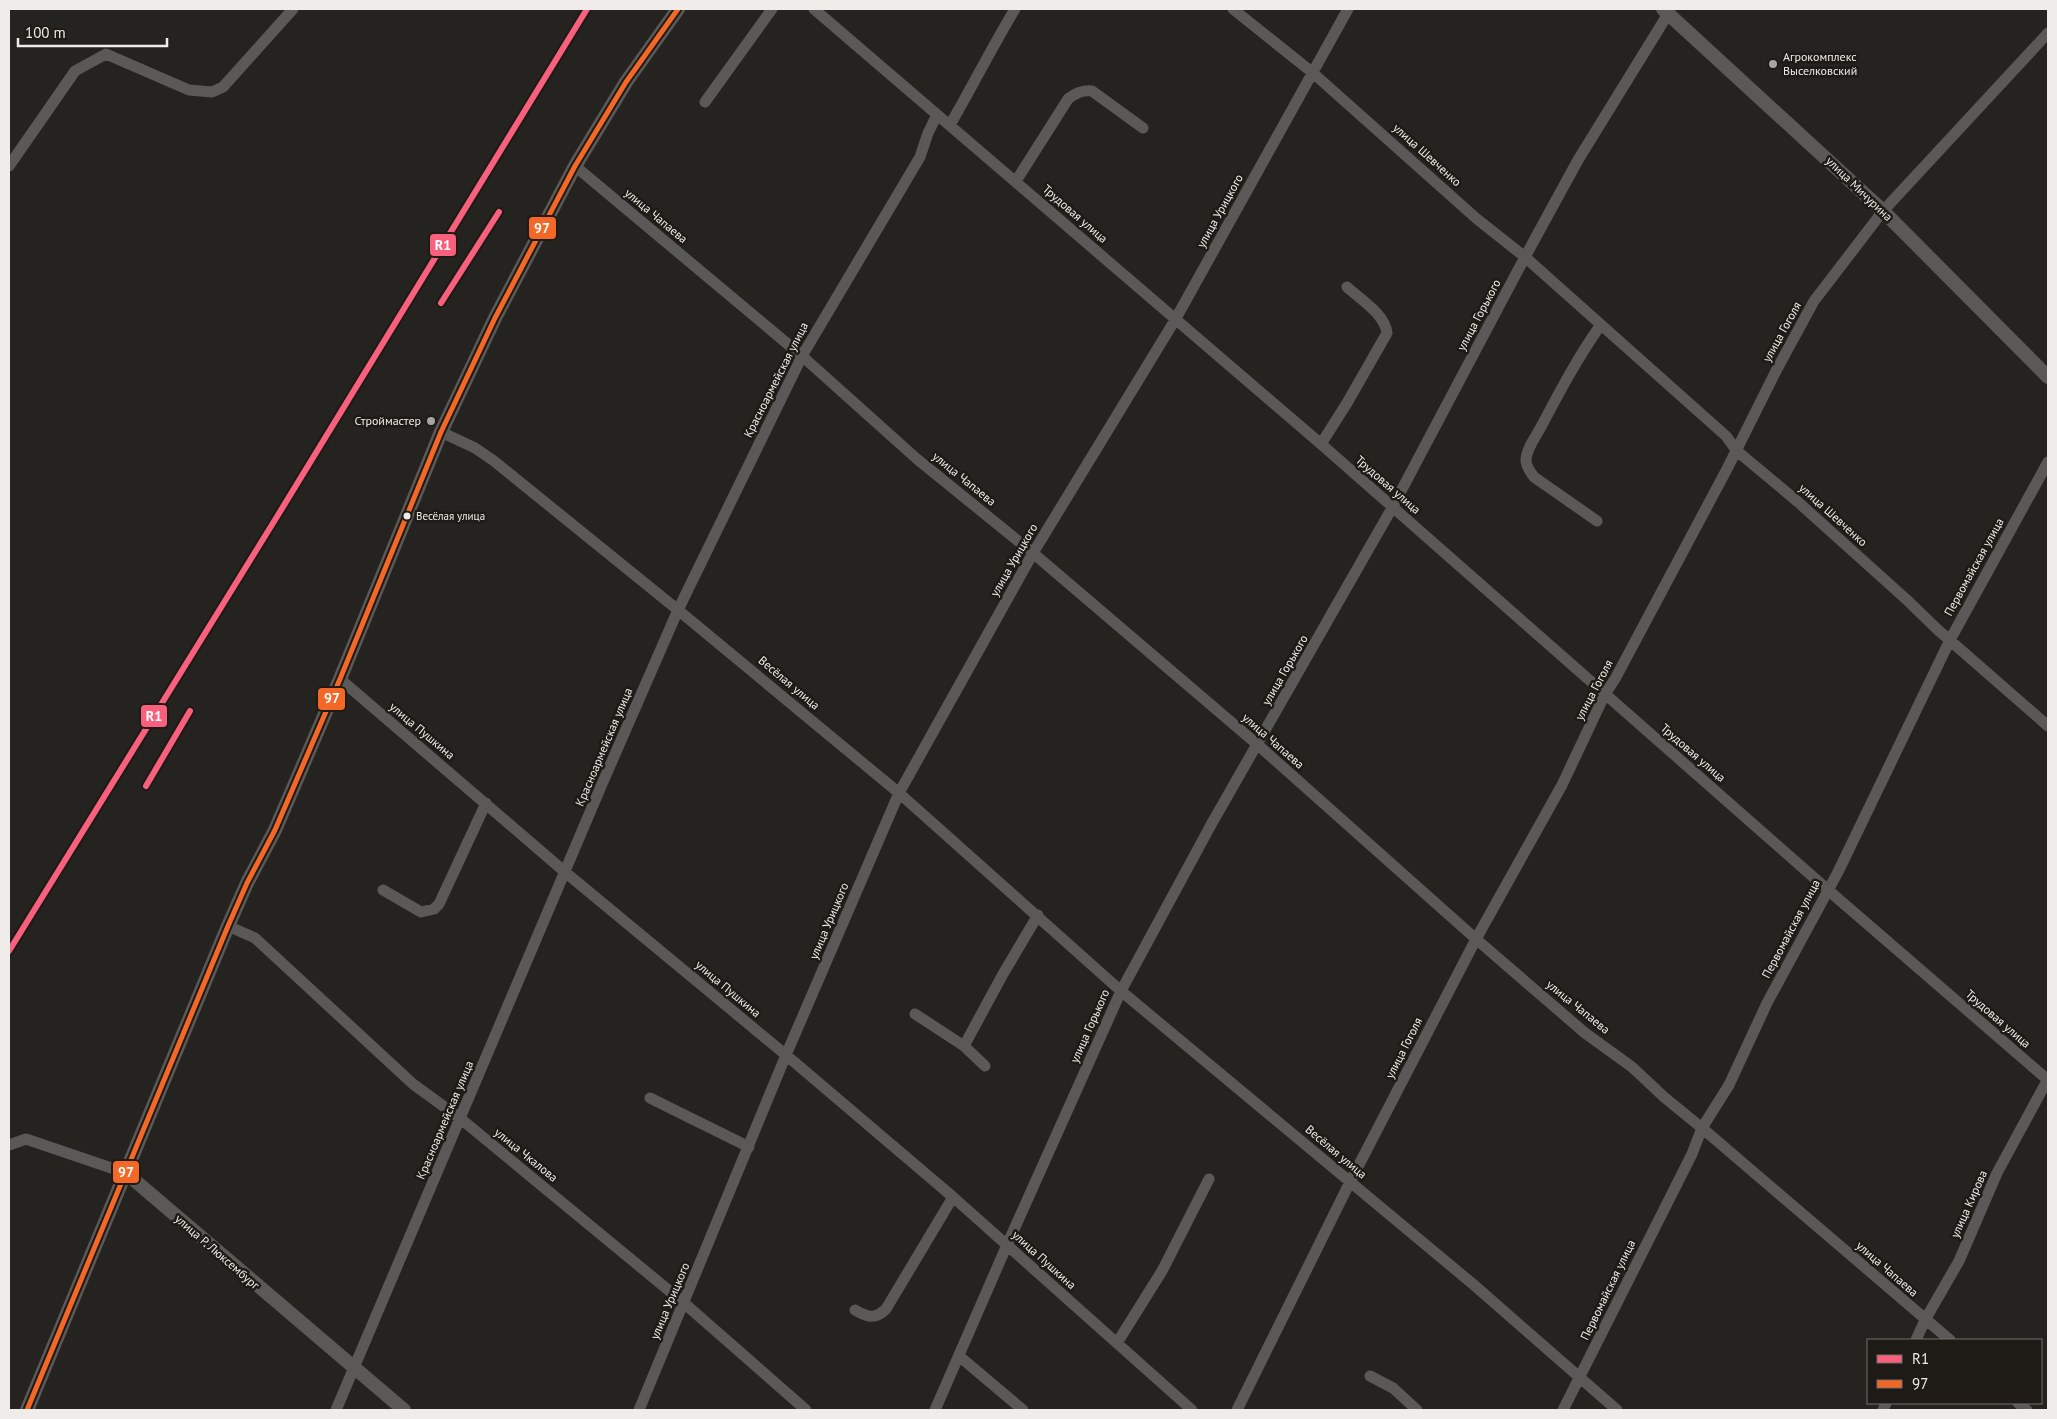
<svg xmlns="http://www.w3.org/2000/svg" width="2057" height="1419" font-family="'PT Sans',sans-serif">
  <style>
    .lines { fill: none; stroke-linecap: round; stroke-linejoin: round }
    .minor { stroke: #5a5957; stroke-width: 11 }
    .tertiary { stroke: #5a5957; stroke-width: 14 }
    .bus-1-casing { stroke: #1e1a15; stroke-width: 9 }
    .bus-1 { stroke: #f36827; stroke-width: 5 }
    .rail-1-casing { stroke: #1e1a15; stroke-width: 10 }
    .rail-1 { stroke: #f8607d; stroke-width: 6 }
    .poi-dot { fill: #a8a6a3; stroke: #1e1a15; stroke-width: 2 }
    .bus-dot { fill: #efece9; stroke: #1e1a15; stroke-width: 2 }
    .labels { text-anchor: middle; stroke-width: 5; stroke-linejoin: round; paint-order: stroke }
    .bus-label { font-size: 11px; fill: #efece9; stroke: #1e1a15; text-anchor: start }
    .poi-label { font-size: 12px; fill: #efece9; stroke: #1e1a15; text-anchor: start }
    .street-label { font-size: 12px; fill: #efece9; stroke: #1e1a15 }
    .line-badge { stroke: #1e1a15; stroke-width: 2 }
    .badge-label { font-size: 14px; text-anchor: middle; font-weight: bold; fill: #fff }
  </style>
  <rect width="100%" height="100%" fill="#252320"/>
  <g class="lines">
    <!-- minor -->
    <path class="minor" d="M814,9L1321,444L1828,890L2048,1080
      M1233,9L1313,73L1477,219L1525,257L1726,436L1737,451L1798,502L1907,600L1938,630L2048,726
      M705,102L772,9
      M950,125C972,87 992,47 1015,9
      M9,166L75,71L106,54L189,90L212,92L223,87L293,9
      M575,166L802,356L917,459L1033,553L1258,745L1476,939L1585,1033L1632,1067L1664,1097L1702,1128L1950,1340
      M1016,181L1068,99C1076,93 1082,90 1092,91L1143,128
      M441,432L475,448L494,461L678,610L899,793L1121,991L1474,1285L1617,1410
      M1321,444L1347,403L1387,333C1385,314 1360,299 1347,287
      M1597,521L1534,477C1531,473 1526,466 1526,460C1526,449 1537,435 1542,425C1560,391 1578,357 1600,326
      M340,679L565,872L786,1055L953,1197L1192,1410
      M383,890L421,912L434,909L439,904L486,803
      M228,926L255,938L413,1084L461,1119L684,1303L806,1410
      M915,1014L964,1046L985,1066
      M964,1046L1003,974L1038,915
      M650,1098L749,1147
      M9,1145L26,1139L126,1173
      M855,1310C867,1317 875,1320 886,1309L953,1197
      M1916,1340L1925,1320L1959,1261L1997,1173L2048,1079
      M1117,1343L1162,1271L1209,1179
      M959,1356L1023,1410
      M1370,1376L1393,1388L1417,1410
      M2018,1403L2027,1410
      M336,1410L602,784L678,610L802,356L920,157L928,133L937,115
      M639,1410L786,1055L899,793L1033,553L1175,320L1348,9
      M935,1410L1007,1245L1121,991L1212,823L1392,508L1525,257L1578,160L1668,14
      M1237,1410L1350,1182L1476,939L1562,785L1605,694L1615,679L1727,469L1776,371L1814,301L1883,211L2048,33
      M1563,1410L1692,1154L1702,1128L1729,1085L1767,1003L1838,872L1950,640L2048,462
      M1883,1410L1886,1403"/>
    <!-- tertiary -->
    <path class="tertiary" d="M1663,9L1883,211L2048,377
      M126,1173L404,1410
      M27,1410L228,926L247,883L275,830L340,679L441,432L495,318L575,166L626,82L678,9"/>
    <defs>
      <path id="bus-1" d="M27,1410L228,926L247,883L275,830L340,679L441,432L495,318L575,166L626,82L678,9"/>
    </defs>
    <!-- bus-1 casing -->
    <use href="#bus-1" class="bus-1-casing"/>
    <!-- bus-1 -->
    <use href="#bus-1" class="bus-1"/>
    <defs>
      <path id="rail-1" d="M441,303L499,212
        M146,786L190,711
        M9,951L278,515L587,9"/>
    </defs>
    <!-- rail-1 casing -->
    <use href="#rail-1" class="rail-1-casing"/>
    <!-- rail-1 -->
    <use href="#rail-1" class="rail-1"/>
  </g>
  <!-- markers -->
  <g class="poi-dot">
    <circle cx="1773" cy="64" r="5"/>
    <circle cx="431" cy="421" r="5"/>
  </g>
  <circle class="bus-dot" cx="407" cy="516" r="4.5"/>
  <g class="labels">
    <!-- bus labels -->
    <g class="bus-label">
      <text x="416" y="520">Весёлая улица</text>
    </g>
    <!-- poi labels -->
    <g class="poi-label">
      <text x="1783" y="61">Агрокомплекс<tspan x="1783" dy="14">Выселковский</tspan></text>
      <text x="421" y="425" text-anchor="end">Строймастер</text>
    </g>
    <!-- street labels -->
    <g class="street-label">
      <text transform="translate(1427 155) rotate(42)" y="4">улица Шевченко</text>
      <text transform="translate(1859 189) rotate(44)" y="4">улица Мичурина</text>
      <text transform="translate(1220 211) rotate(-61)" y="4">улица Урицкого</text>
      <text transform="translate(1075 214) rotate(41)" y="4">Трудовая улица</text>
      <text transform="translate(656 216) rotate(40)" y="4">улица Чапаева</text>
      <text transform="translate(1479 315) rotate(-62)" y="4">улица Горького</text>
      <text transform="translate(1782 332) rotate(-61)" y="4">улица Гоголя</text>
      <text transform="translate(776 380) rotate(-63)" y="4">Красноармейская улица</text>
      <text transform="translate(964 479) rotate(39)" y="4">улица Чапаева</text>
      <text transform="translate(1388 485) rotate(41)" y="4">Трудовая улица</text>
      <text transform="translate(1833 515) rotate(42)" y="4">улица Шевченко</text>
      <text transform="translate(1014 560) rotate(-60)" y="4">улица Урицкого</text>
      <text transform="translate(1974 567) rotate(-61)" y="4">Первомайская улица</text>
      <text transform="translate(1285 670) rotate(-60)" y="4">улица Горького</text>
      <text transform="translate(789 683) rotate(40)" y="4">Весёлая улица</text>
      <text transform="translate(1594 690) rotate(-62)" y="4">улица Гоголя</text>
      <text transform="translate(422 731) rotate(40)" y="4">улица Пушкина</text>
      <text transform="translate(1273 741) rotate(41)" y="4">улица Чапаева</text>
      <text transform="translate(604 747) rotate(-67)" y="4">Красноармейская улица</text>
      <text transform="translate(1693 753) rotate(41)" y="4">Трудовая улица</text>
      <text transform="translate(829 921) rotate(-67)" y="4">улица Урицкого</text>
      <text transform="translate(1791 929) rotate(-62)" y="4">Первомайская улица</text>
      <text transform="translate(728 989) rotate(40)" y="4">улица Пушкина</text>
      <text transform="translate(1578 1007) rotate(39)" y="4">улица Чапаева</text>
      <text transform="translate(1998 1019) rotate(41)" y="4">Трудовая улица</text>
      <text transform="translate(1090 1026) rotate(-66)" y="4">улица Горького</text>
      <text transform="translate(1404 1048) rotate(-63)" y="4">улица Гоголя</text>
      <text transform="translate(445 1120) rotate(-67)" y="4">Красноармейская улица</text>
      <text transform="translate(1336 1152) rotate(40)" y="4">Весёлая улица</text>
      <text transform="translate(526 1155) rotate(39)" y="4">улица Чкалова</text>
      <text transform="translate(1969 1204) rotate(-66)" y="4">улица Кирова</text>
      <text transform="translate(217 1252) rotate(41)" y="4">улица Р. Люксембург</text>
      <text transform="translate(1044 1260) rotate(42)" y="4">улица Пушкина</text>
      <text transform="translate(1887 1269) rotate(41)" y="4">улица Чапаева</text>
      <text transform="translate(1608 1290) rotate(-64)" y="4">Первомайская улица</text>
      <text transform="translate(670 1301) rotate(-67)" y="4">улица Урицкого</text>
    </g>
  </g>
  <g class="line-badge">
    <rect x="528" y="216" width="29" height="24" rx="5" fill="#f36827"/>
    <rect x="429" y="233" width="28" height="24" rx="5" fill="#f8607d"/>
    <rect x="317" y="687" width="29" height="24" rx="5" fill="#f36827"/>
    <rect x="140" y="704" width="28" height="24" rx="5" fill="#f8607d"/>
    <rect x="112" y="1160" width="28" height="24" rx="5" fill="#f36827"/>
  </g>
  <g class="badge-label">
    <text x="542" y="233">97</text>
    <text x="443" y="250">R1</text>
    <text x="332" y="703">97</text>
    <text x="154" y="721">R1</text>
    <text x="126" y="1177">97</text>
  </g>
  <!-- border -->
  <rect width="2057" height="1419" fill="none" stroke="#efece9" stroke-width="20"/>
  <!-- legend -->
  <rect x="1867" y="1339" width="175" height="65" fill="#1e1a15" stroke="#726e6a"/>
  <rect x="1877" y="1355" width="25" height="8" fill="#f8607d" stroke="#726e6a"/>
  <text x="1912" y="1364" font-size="15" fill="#efece9">R1</text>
  <rect x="1877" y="1380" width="25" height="8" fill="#f36827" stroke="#726e6a"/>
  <text x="1912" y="1389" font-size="15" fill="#efece9">97</text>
  <!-- scale -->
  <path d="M18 38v8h149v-8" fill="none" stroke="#efece9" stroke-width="2.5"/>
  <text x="25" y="38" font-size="15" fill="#efece9" stroke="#1e1a15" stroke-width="4" paint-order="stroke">100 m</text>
</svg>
